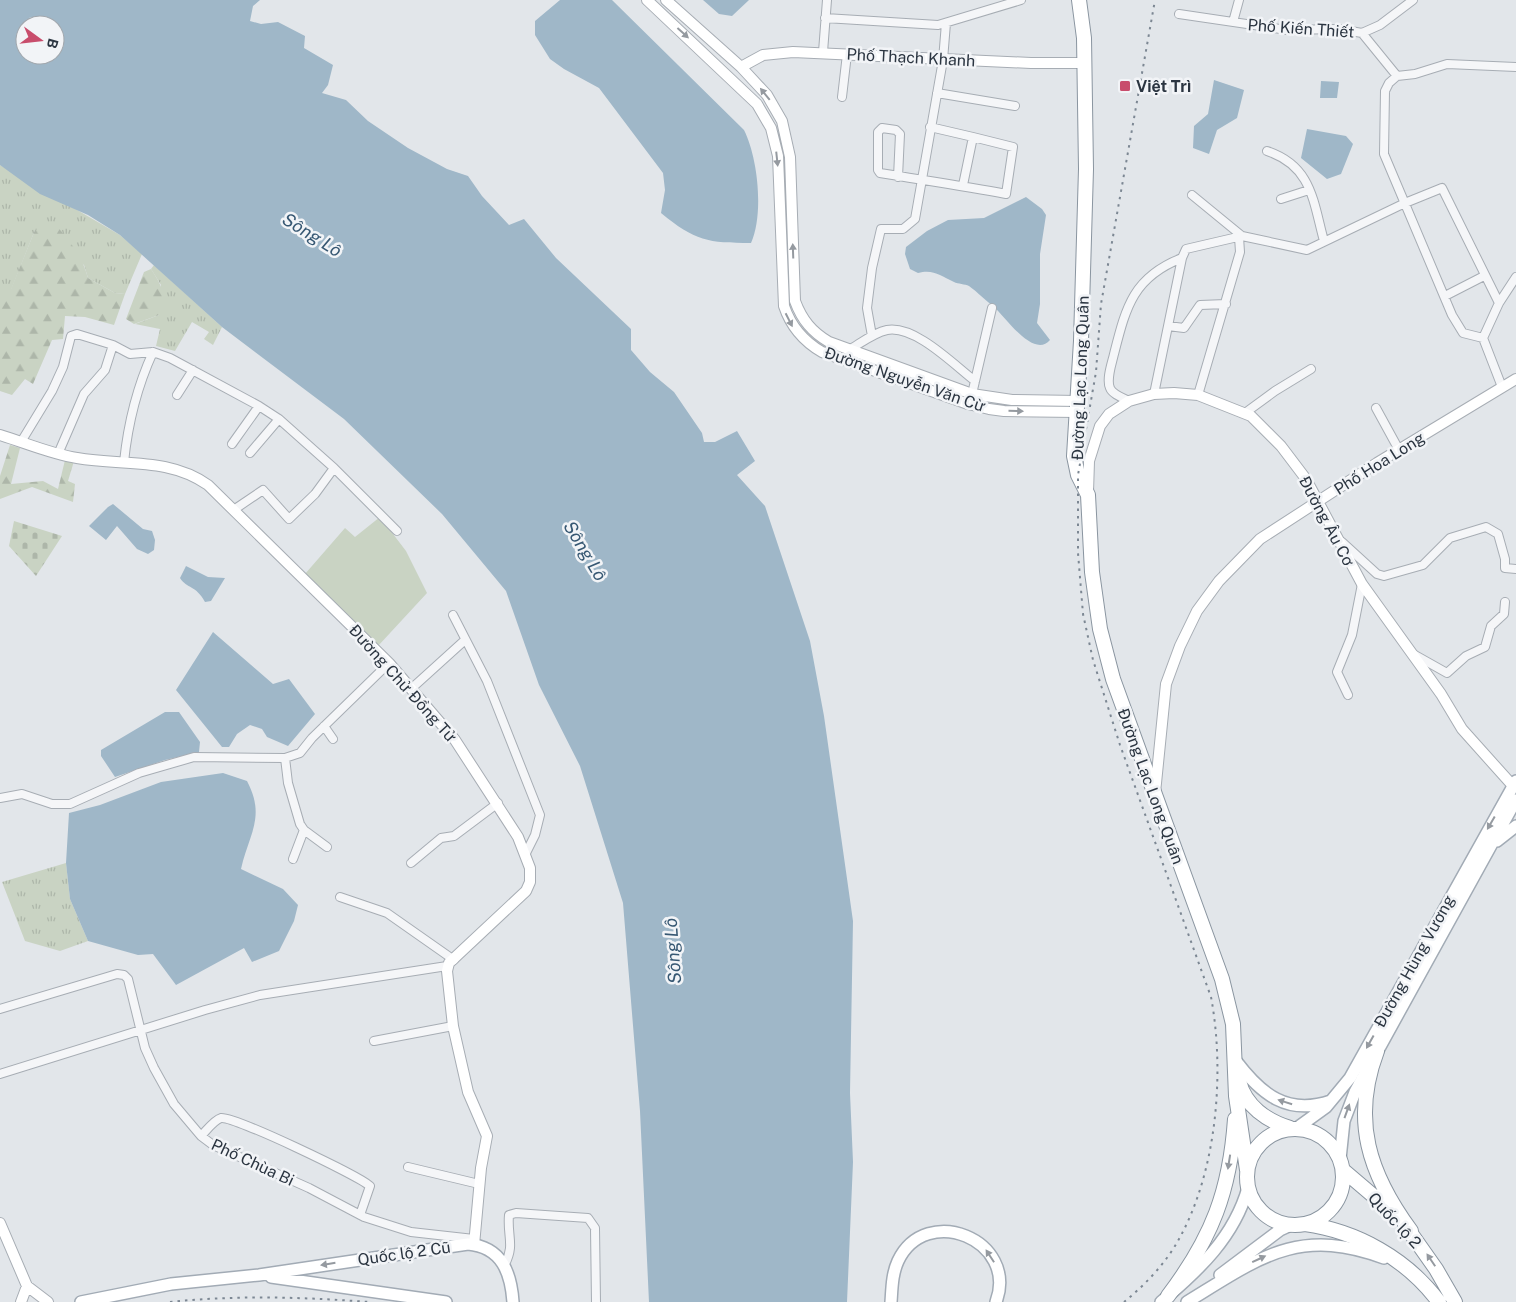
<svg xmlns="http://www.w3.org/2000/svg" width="1516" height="1302" font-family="'Public Sans',sans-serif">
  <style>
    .grass { fill: url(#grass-tufts) }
    .forest { fill: url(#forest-firs) }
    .cemetery { fill: url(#cemetery-stones) }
    .green { fill: #c9d3c3 }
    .water { fill: #9fb7c8; fill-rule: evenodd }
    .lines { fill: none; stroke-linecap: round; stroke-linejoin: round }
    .street-casing { stroke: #a7adb4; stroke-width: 10 }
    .secondary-casing { stroke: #a7adb4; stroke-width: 12 }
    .primary-casing { stroke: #a2abb5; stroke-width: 14 }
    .highway-casing { stroke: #8a95a0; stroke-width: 16 }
    .street { stroke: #f5f6f8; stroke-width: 8 }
    .secondary { stroke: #fff; stroke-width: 10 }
    .primary { stroke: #fff; stroke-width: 11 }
    .highway { stroke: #fff; stroke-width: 14 }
    .rail { stroke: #7c8793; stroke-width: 2; stroke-dasharray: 2.5 5; stroke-linecap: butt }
    .oneway { fill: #959aa0 }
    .poi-dot { fill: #c84d6c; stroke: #f2f4f7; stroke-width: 2 }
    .labels { text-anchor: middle; stroke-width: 5; stroke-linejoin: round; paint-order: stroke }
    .street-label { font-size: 16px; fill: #2b3541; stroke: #f2f4f7 }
    .poi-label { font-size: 16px; font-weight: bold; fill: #2b3541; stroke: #f2f4f7; text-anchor: start }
    .water-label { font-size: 18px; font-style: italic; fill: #375873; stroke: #f2f4f7 }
  </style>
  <defs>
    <pattern id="grass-tufts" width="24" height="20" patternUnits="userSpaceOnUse" patternTransform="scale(1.25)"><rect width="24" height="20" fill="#c9d3c3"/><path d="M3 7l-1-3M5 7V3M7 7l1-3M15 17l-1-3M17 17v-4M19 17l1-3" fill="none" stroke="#adb6a9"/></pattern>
    <pattern id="forest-firs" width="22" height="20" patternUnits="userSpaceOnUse" patternTransform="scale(1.25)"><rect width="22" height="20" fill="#c9d3c3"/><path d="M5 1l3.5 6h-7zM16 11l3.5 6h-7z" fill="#adb6a9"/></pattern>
    <pattern id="cemetery-stones" width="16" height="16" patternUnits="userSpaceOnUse" patternTransform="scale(1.25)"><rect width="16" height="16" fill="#c9d3c3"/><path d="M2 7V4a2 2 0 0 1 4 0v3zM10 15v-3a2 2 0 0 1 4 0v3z" fill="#adb6a9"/></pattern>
  </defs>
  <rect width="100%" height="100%" fill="#e2e6ea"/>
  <!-- grass -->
  <path class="grass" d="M0,165L120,235L142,254L125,294L115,293L88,278L84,265L35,230L11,290L0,289Z
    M154,265L222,327L213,345L204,339L209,332L192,322L175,351L156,346L160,329L135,324L159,315L161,285L151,269Z
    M66,863L70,899L88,941L60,951L25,941L2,882Z"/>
  <!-- forest -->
  <path class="forest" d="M55,224C70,241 82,256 88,278L115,293L125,294L114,325L85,317L65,316L63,339L52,340L33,384L25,379L12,395L0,391V289H11L35,230Z
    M151,269C162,286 168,296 159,315L134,324L126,319L144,272Z
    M10,445L20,448L11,484L43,481L58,489L65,460L74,461L68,481L75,484L73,502L32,487L0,499V476Z"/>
  <!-- cemetery -->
  <path class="cemetery" d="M14,521L62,536L36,576L9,546Z"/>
  <!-- green -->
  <path class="green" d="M380,517L406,551L427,593L378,646L305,574L345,528L355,537Z"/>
  <!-- water -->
  <path class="water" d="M0,0H260L253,6L250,21L261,24L278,22L305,36L304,48L333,65L328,85L322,93L346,100L368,121L408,148L447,169L468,176L482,196L509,225L524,219L556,258L631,329V350L650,372L674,392L702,433L704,442H715L737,431L755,461L737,475L765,506L810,641L824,716L853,921L850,1093L853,1162L847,1302H649L640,1111L623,903L580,766L539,685L506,591L442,514L344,419L222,327L120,235L88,215L40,194L0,165ZM25,25H55V55H25Z
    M560,0H612L744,130C758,158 764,214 751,243C708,243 695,241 661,213L665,190L663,173L599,88L564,69L550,59L535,35V21Z
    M703,0H749L732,16L719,14Z
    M1214,80L1244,90L1237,118L1217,130L1209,154L1193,148L1194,126L1208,114Z
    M1321,81L1339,82L1337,98H1320Z
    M1307,129L1346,136L1353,144L1341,174L1327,179L1301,158Z
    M1026,197L1042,209L1046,215L1040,254V304L1037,323L1050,340C1034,359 1006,318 996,309C989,303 976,291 969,286C965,284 958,284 954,282C940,276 934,269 918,273L910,269L905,254L906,247L927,231L948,220L984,218Z
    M113,504L143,529L152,531L155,540L154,550L148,554L137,549L117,526L106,540L89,526L108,507Z
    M186,566L208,577L225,578L211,601L205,602C196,585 187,589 180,578Z
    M213,632L273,684L289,679L315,714L288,746L267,737L262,729L250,725L237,734L229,747H222L176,690Z
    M165,712H179L200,742L199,752L165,760L115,777L101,756V750Z
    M223,773L247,781C266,817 249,834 241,869L283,889L298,905L294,921L279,951L252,962L244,948L176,985L153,954L138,955L88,941L70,899L66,863L69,813L100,805L161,782Z"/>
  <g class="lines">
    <defs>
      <path id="street" d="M1179,14L1287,30L1339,29L1362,33L1380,25L1413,0
        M825,18L938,25L1021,0
        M1233,22L1239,0
        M1362,33L1397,76
        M823,52L827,0
        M937,93L1015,106
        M842,97L847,54
        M930,127L973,137L963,185
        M1267,151C1312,166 1313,201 1324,241
        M898,177L900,134L896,130L882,128L878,132V170L880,173C922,180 964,186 1006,194L1013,147L973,137
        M1192,195L1242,236
        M1281,199L1309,190
        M1445,296L1484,276
        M1168,326L1184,328L1200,305L1226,304
        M872,336L867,308L872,268L881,229H903L915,219L943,60L946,23
        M1483,338L1463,333L1452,315L1384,154L1385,91L1389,83L1397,76L1415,74L1447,64L1516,67
        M849,350C861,343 873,333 887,330C915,325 953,364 975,381
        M1502,387L1483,338L1499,303L1516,277
        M972,394L992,308
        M1154,394L1182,258L1186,249L1242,236L1307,250L1405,203L1442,188L1499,303
        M177,395L193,370
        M1198,395L1240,252L1239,237
        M1129,401C1123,398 1112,394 1110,388C1106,379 1112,363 1114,354C1126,307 1133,277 1182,258
        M1376,408L1399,450
        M1245,413L1275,391L1311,369
        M21,442L52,391L63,367L71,336L77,334L113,345L130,354L153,352L170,358L259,406L279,419L334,468L397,531
        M232,444L259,406
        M250,453L279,419
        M58,454L84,394L105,370L113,345
        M124,462C128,423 136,389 153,352
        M235,509L263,490L289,519L315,494L334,468
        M1342,542L1377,574L1384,576L1423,565L1450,538L1486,527L1498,534L1505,559V568L1516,569
        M453,615L487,681L540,815L535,835L525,855
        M1415,655L1447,673L1466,656L1485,647L1491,626L1504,614L1505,602
        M412,688L465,640
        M1348,695L1337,672L1352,635L1362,584
        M324,726L333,739
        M285,758L288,783L300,824L304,830L327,847
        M0,798L22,794L52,804H70L139,773L194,757L285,758L300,753L312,738L389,663
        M293,859L304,830
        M411,863L441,838L454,836L498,803
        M340,897L387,913L454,960
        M0,1009L117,974L124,975L128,979L145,1048L154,1068L174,1104L201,1136L213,1145L309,1188L364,1217L411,1232L474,1239
        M374,1041L453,1026
        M0,1074L205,1010L260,995L447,966
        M201,1136C206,1131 214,1120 221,1118C234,1116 357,1175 370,1186L360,1215
        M408,1167L479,1184
        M505,1264C515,1245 507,1236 509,1215L516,1213L588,1218L595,1228L596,1302"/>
      <path id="secondary" d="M647,0L757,104L771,128L778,156L784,306C791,327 803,341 822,352L968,404L989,409L1004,411L1077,412
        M666,0L741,67L767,95L782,121L790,157L795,301C802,320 812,332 829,342L972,394L1012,400L1078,401
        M741,67L763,55L793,52L1031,63H1084
        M0,435C26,443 51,454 77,458C122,466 169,457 208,485L389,663L455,740L518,837L530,868V882L526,891L449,963L447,971L453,1026L468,1092L487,1136L481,1168L474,1245
        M1088,492L1089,461L1100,426L1109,414L1129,401L1154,394L1174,393L1198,395L1251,416L1281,446L1306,479L1362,584L1441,694L1462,729L1513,786
        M1155,793L1166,684L1180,646L1197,611L1219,581L1260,539L1377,463L1516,379
        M0,1223L27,1286L48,1302
        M21,1302L27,1286"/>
      <path id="primary" d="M1497,841L1516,826
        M1236,1061C1261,1094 1287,1116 1331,1101
        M1297,1128L1326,1107L1350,1078L1516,781
        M1340,1159L1344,1121L1355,1092L1516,800
        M1220,1275L1280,1230L1291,1225
        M271,1277L446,1302
        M81,1302L171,1284L259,1275L468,1244C502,1247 511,1273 513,1302
        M891,1302C892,1288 892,1274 898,1261C926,1202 1019,1240 996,1302
        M1161,1302C1199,1270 1234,1237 1248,1188
        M1187,1302C1259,1258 1298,1226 1384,1258"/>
      <path id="highway" d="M1079,0L1084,38L1086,169L1081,341L1074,456L1078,475L1088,495L1092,572L1100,629L1113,679L1222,979L1233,1024L1236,1096L1247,1170
        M1377,1051C1351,1120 1369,1174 1411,1231
        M1239,1081C1245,1106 1267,1121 1290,1128
        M1247 1177a48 48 0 1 1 96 0a48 48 0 1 1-96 0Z
        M1343,1170L1390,1210
        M1305,1224C1357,1231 1407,1259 1439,1302
        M1405,1225L1436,1269L1455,1302
        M1168,1296C1212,1238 1230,1191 1235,1119"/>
    </defs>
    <!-- street casing -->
    <use href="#street" class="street-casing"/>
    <!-- secondary casing -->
    <use href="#secondary" class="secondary-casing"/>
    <!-- primary casing -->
    <use href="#primary" class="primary-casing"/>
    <!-- highway casing -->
    <use href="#highway" class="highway-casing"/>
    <!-- street -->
    <use href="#street" class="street"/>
    <!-- secondary -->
    <use href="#secondary" class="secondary"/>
    <!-- primary -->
    <use href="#primary" class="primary"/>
    <!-- highway -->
    <use href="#highway" class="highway"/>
    <!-- rail -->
    <path class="rail" d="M170,1302C236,1295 302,1297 369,1302
      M1124,1302C1145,1285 1166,1263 1179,1239C1217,1171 1225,1072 1211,997L1120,745L1093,660L1083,614L1078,553V475L1096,372L1101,304L1155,0"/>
  </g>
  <!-- one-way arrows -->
  <defs><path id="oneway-solid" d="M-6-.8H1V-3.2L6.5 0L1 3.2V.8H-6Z" transform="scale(1.25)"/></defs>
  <g class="oneway">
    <use href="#oneway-solid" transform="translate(683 33) rotate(42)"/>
    <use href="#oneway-solid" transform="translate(765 94) rotate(-129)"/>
    <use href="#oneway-solid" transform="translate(777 159) rotate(84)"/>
    <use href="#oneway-solid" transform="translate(793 251) rotate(-92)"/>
    <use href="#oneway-solid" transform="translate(789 320) rotate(63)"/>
    <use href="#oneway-solid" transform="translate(1016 411) rotate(1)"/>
    <use href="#oneway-solid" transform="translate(1491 823) rotate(120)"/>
    <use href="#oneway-solid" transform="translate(1370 1042) rotate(119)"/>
    <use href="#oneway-solid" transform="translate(1285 1102) rotate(-162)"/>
    <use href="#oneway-solid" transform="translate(1347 1111) rotate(-70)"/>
    <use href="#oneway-solid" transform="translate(1229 1162) rotate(99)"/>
    <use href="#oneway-solid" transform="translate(990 1256) rotate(-123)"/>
    <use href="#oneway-solid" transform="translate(1259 1259) rotate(-25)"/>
    <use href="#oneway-solid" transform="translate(1431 1260) rotate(-124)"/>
    <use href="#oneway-solid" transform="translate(328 1264) rotate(171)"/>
  </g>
  <!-- markers -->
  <rect class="poi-dot" x="1119" y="80" width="12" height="12" rx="2.5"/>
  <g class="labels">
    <!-- street labels -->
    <g class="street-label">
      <text transform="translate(1301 28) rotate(4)" y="6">Phố Kiến Thiết</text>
      <text transform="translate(911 57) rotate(3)" y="6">Phố Thạch Khanh</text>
      <text transform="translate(1080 378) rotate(-88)" y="6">Đường Lạc Long Quân</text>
      <text transform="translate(905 379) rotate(19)" y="6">Đường Nguyễn Văn Cừ</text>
      <text transform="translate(1379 463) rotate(-32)" y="6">Phố Hoa Long</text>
      <text transform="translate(1327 521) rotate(62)" y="6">Đường Âu Cơ</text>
      <text transform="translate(403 683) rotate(48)" y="6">Đường Chử Đồng Tử</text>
      <text transform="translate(1151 786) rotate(70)" y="6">Đường Lạc Long Quân</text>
      <text transform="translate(1414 961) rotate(-61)" y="6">Đường Hùng Vương</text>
      <text transform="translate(253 1162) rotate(25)" y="6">Phố Chùa Bi</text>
      <text transform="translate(1395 1220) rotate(47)" y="6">Quốc lộ 2</text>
      <text transform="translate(404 1253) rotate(-8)" y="6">Quốc lộ 2 Cũ</text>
    </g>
    <!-- poi labels -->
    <g class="poi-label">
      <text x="1136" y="92">Việt Trì</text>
    </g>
    <!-- water labels -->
    <g class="water-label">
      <text transform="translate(312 235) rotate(32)" y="6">Sông Lô</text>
      <text transform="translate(585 551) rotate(59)" y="6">Sông Lô</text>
      <text transform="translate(673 951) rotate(-94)" y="6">Sông Lô</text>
    </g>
  </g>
  <!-- north arrow -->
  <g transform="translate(40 40) rotate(105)"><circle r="24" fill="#f2f4f7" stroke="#a2a8ae"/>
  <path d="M0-4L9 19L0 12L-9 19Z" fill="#c84d6c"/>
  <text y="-8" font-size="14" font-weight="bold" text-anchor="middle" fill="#2b3541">B</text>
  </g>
</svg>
